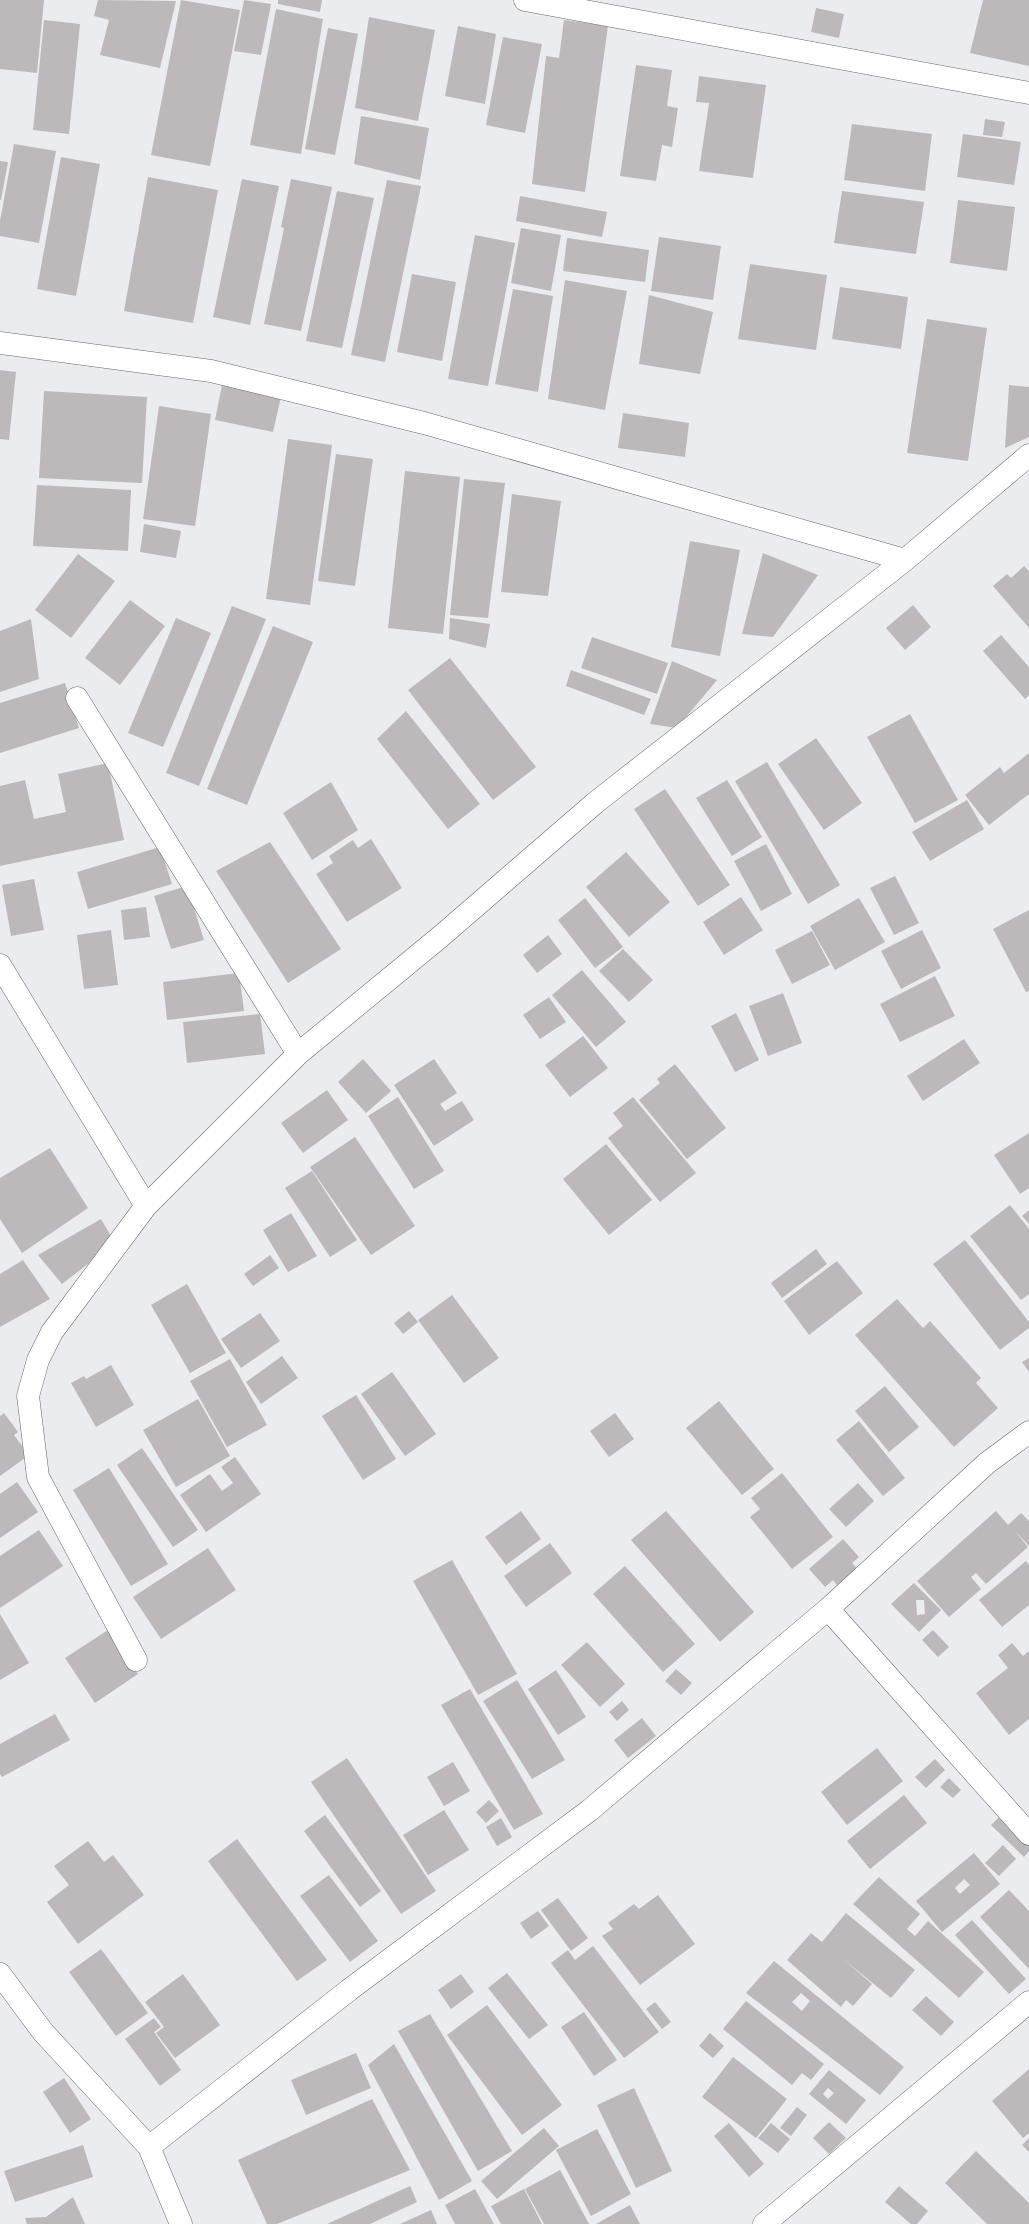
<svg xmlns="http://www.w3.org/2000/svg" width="1029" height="2224" font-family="'Open Sans',sans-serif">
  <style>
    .building { fill: #bdb9ba; fill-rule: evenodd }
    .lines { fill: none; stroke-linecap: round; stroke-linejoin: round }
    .minor-casing { stroke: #67696c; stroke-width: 23 }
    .minor { stroke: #fff; stroke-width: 22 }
  </style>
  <rect width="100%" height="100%" fill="#eaecef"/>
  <!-- building -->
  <path class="building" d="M0,0H44L37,73L0,69Z
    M98,0L176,1L160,68L100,55L109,20L94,16Z
    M181,0L240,10L210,166L151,155Z
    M244,0L271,4L261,55L234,51Z
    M278,0H322L320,12L278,4Z
    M983,0H1029V66L970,53Z
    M816,8L844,14L839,38L811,32Z
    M276,9L323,19L301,154L250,145Z
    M369,17L435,30L418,121L355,108Z
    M44,20L80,24L69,134L33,130Z
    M564,20L608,26L585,192L532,184L546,56L559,58Z
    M458,26L496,34L485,104L445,96Z
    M328,28L358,34L335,155L305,149Z
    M503,37L542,44L525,133L486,125Z
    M636,65L672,70L667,106L678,108L672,147L662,145L656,181L620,176Z
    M699,76L766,85L753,178L699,171L709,103L696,102Z
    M361,116L429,128L420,180L354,164Z
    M985,119L1005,122L1002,137L983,135Z
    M852,124L932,134L925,191L844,180Z
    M963,134L1021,142L1014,185L957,177Z
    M14,144L56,151L39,243L0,236V221Z
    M61,157L100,164L76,296L37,289Z
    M0,161L8,162L1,200H0Z
    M148,177L218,190L193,323L124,311Z
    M242,179L279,186L250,325L213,317Z
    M291,179L332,187L301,331L264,324L284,228L281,227Z
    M387,180L421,186L385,362L351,355Z
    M337,191L374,198L342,348L306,341Z
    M842,191L924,202L916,254L834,243Z
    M520,196L607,212L602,237L516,221Z
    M958,200L1015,207L1007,271L950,263Z
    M521,228L561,235L551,291L511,283Z
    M475,235L515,243L488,386L448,379Z
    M659,237L721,246L713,300L651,291Z
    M567,238L649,250L645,282L563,271Z
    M750,264L827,275L816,350L738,339Z
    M412,274L456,282L442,361L397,352Z
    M565,280L627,291L605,410L548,399Z
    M840,287L908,297L901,349L832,339Z
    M513,289L553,296L538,392L495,384Z
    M649,295L713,312L700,374L639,364Z
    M927,319L987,328L968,461L907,453Z
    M0,370L16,372L9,440L0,439Z
    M222,385L281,397L273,432L215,420Z
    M1009,385L1029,387V437L1005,448Z
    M44,391L147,397L142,483L39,478Z
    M159,406L211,414L195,526L143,519Z
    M623,413L689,423L685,457L618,448Z
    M288,439L332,445L310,605L266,599Z
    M336,454L373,459L355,586L318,581Z
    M405,471L460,477L443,634L388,628Z
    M464,479L505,483L488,618L450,615Z
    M37,485L131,490L128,551L33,546Z
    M512,494L561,501L548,596L501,592Z
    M144,524L181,531L176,558L140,552Z
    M690,541L740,550L720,656L671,647Z
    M763,553L818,575L773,637L742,634Z
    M78,554L115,581L71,638L35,610Z
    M1024,566L1029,571V628L993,586L1007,574L1011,578Z
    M130,600L165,626L120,685L85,658Z
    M913,605L931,627L905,650L886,628Z
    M232,606L266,619L199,786L166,773Z
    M176,618L211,633L163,747L128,733Z
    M450,618L490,624L486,648L449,639Z
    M31,619L39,679L0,692V631Z
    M273,626L313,642L247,805L207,789Z
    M1001,635L1029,667V695L1025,699L983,651Z
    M592,637L668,663L657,694L581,668Z
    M450,658L536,767L493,800L408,690Z
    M672,661L717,680L677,728L650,724Z
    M571,670L651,699L644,715L566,686Z
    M65,683L79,728L0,753V703Z
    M406,711L480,804L448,829L377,739Z
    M910,714L958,800L915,823L867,737Z
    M816,738L862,803L824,830L778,764Z
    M1029,753V794L989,825L965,795L1000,767L1004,773Z
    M767,762L840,885L808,904L735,781Z
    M108,763L124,840L0,866V786L25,780L34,819L66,812L58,774Z
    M727,780L762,837L732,856L696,798Z
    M331,782L358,830L312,860L283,813Z
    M665,789L730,885L698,906L634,809Z
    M967,800L984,829L930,861L912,832Z
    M371,839L402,888L347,922L316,874L333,863L329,856L353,840L358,848Z
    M270,842L341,949L288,983L216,871Z
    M766,844L792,894L761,911L734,861Z
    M160,847L172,884L88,909L77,872Z
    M626,852L670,902L629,937L586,887Z
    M895,876L919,923L894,935L870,888Z
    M34,879L44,930L11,936L2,885Z
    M187,886L204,940L171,949L154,896Z
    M741,897L763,930L724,955L703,922Z
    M585,898L623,947L595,968L558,920Z
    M859,898L885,942L835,970L810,926Z
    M146,907L150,937L124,940L121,910Z
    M1029,910V991L1026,992L993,929Z
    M111,930L118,985L84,989L77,935Z
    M922,930L941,968L901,989L881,951Z
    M812,931L830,965L792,984L775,950Z
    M548,935L562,954L537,973L523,955Z
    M623,949L653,980L629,1002L599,971Z
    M582,970L626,1022L596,1047L552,995Z
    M239,973L244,1011L167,1020L163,982Z
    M935,976L955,1016L900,1042L880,1004Z
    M783,993L802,1043L768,1056L749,1006Z
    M549,997L566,1022L540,1039L523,1015Z
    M736,1013L759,1060L735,1072L711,1026Z
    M260,1014L265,1054L187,1063L183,1022Z
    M583,1036L608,1068L570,1097L545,1065Z
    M964,1039L980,1063L923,1101L907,1076Z
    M363,1059L391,1091L366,1113L338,1082Z
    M434,1059L457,1093L440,1104L445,1111L462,1101L474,1120L434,1146L394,1085Z
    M675,1064L726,1128L687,1159L639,1100L660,1083L657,1079Z
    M327,1090L348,1120L303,1153L281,1123Z
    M398,1097L444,1171L414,1189L368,1116Z
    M633,1097L696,1173L660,1202L608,1138L623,1126L613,1113Z
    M1029,1133V1188L1020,1194L994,1155Z
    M355,1137L415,1226L371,1255L310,1167Z
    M606,1144L652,1200L609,1235L563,1179Z
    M50,1148L88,1208L22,1253L0,1219V1178Z
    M312,1171L357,1240L330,1257L285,1188Z
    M1010,1205L1029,1229V1294L1021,1300L970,1236Z
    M1029,1210V1224L1022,1216Z
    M291,1213L317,1256L288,1272L263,1230Z
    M101,1219L115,1243L62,1284L38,1255Z
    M965,1240L1029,1322V1328L1000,1350L933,1264Z
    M816,1249L827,1264L782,1298L771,1283Z
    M270,1255L279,1268L253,1286L244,1274Z
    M23,1260L50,1299L0,1327V1274Z
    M837,1261L863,1293L809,1335L784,1301Z
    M187,1284L226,1353L190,1373L151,1305Z
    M452,1295L499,1358L464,1383L418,1320Z
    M897,1299L923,1328L930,1321L981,1378L976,1383L998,1408L954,1447L855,1335Z
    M409,1311L418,1322L403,1334L394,1323Z
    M260,1313L280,1341L241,1368L221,1339Z
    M282,1356L298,1378L261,1404L246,1382Z
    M1029,1358V1372L1022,1362Z
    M230,1359L267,1425L227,1447L190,1381Z
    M111,1365L134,1405L96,1427L71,1383L84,1376L86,1379Z
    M392,1372L436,1434L405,1456L361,1394Z
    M885,1386L919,1427L889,1452L855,1411Z
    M356,1395L396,1459L363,1480L322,1416Z
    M198,1399L230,1456L176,1487L143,1430Z
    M719,1401L774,1469L742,1495L686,1428Z
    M4,1413L18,1432L14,1435L29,1455L0,1476V1416Z
    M615,1413L634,1439L609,1457L590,1431Z
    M859,1421L905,1478L883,1496L836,1440Z
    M142,1448L198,1530L173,1547L117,1465Z
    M235,1457L261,1494L206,1532L180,1495L210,1474L222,1491L233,1483L221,1467Z
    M109,1468L168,1564L131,1586L73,1490Z
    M782,1473L833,1537L792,1569L750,1517L760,1509L751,1498Z
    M17,1482L38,1512L0,1538V1494Z
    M858,1483L874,1501L846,1527L829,1509Z
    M521,1511L541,1539L506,1565L485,1537Z
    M666,1511L754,1612L720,1642L631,1540Z
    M996,1511L1008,1525L1021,1513L1029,1521V1546L1015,1531L1028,1547L986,1584L976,1573L971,1577L981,1589L949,1617L917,1581Z
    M39,1530L63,1566L0,1608V1556Z
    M843,1539L859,1557L852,1563L857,1568L837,1585L833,1580L825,1587L809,1569Z
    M550,1543L572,1573L526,1607L504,1576Z
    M208,1548L236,1590L161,1639L133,1597Z
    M452,1560L517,1674L478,1695L413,1581Z
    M1026,1561L1029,1565V1605L1002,1627L979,1600Z
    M625,1566L695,1644L663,1672L593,1594Z
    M914,1583L941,1610L919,1632L891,1604ZM916,1600H924L925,1614L917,1615Z
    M0,1614L29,1663L0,1680Z
    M108,1630L138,1674L95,1703L65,1658Z
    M933,1630L949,1647L938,1657L922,1640Z
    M587,1642L625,1684L600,1707L561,1665Z
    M1012,1643L1023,1656L1029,1651V1719L1009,1735L976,1693L1008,1668L998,1655Z
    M676,1669L692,1683L681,1695L665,1681Z
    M556,1670L586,1717L558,1735L528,1689Z
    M517,1680L565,1760L532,1779L483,1701Z
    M470,1689L543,1814L514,1830L441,1705Z
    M622,1701L629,1710L617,1721L609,1712Z
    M55,1714L70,1740L2,1777L0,1774V1744Z
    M642,1718L656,1736L628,1758L614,1740Z
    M877,1748L903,1781L847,1825L821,1792Z
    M347,1758L436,1891L401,1914L311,1782Z
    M935,1759L945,1770L926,1788L915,1777Z
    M453,1762L470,1791L444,1806L427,1777Z
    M949,1778L961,1790L953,1798L940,1787Z
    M904,1795L927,1823L870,1869L847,1841Z
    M489,1800L499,1811L486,1823L476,1812Z
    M444,1810L469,1850L428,1875L403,1835Z
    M1002,1814L1029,1840V1851L1024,1857L991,1825Z
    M325,1815L381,1891L360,1907L304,1831Z
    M501,1818L512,1837L497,1846L486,1827Z
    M237,1839L327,1960L297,1981L208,1861Z
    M88,1841L104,1862L113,1855L144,1895L78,1944L47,1902L69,1885L54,1866Z
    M1003,1845L1016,1859L999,1876L985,1863Z
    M974,1853L1000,1884L942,1932L916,1901ZM964,1879L970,1885L960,1894L955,1888Z
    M329,1875L378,1941L350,1962L300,1896Z
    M879,1877L920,1914L907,1929L915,1936L928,1921L984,1972L959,1998L853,1904Z
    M1009,1890L1029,1911V1969L980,1917Z
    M658,1895L695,1944L640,1985L602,1936L613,1929L608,1923L634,1904L639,1909Z
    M558,1898L588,1938L571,1951L541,1910Z
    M538,1911L549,1926L531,1939L520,1923Z
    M846,1913L915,1970L891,1998L842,1958L872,1984L853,2006L846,2000L841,2007L787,1960L811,1933L822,1942Z
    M972,1920L1026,1979L1009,1994L955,1935Z
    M593,1946L659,2032L624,2058L551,1963L568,1950L575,1960Z
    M101,1949L148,2013L116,2036L69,1972Z
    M774,1961L904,2067L880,2095L746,1993ZM801,1993L810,2001L802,2011L792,2002Z
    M507,1973L548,2025L529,2039L488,1988Z
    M183,1974L220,2025L175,2058L156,2033L164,2027L145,2002Z
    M461,1974L474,1992L451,2009L438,1990Z
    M926,1996L954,2022L941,2036L912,2010Z
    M746,2001L824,2064L811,2080L802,2073L792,2085L723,2029Z
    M655,2002L671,2022L662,2029L646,2009Z
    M487,2005L562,2105L522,2135L447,2035Z
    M584,2012L617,2060L594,2076L561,2027Z
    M430,2014L512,2151L478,2171L398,2031Z
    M154,2018L161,2027L154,2032L181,2070L160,2086L125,2039Z
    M710,2033L724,2046L713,2058L699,2046Z
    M394,2044L472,2181L439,2200L368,2065Z
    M356,2053L371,2088L306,2115L291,2080Z
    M733,2057L787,2099L756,2138L702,2097Z
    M1029,2069V2133L1023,2138L992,2101Z
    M829,2070L866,2100L846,2124L809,2094ZM828,2088L834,2093L828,2099L823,2094Z
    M64,2078L91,2119L70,2133L43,2092Z
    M634,2088L672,2171L636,2188L597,2105Z
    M372,2099L410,2170L277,2224H267L238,2160Z
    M797,2107L807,2115L791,2136L780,2128Z
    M829,2122L846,2138L829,2154L813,2138Z
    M729,2123L764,2164L749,2177L714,2136Z
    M771,2123L790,2139L778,2153L758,2138Z
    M544,2128L559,2146L497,2199L481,2181Z
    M597,2129L631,2194L591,2216L556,2150Z
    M1029,2138V2152L1022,2145Z
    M83,2145L93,2177L15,2202L4,2171Z
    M976,2151L1029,2203V2224H987L945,2183Z
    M560,2170L589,2224H544L525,2189Z
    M410,2186L417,2202L370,2224H327Z
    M899,2186L928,2211L917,2224H911L885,2202Z
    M475,2189L494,2224H455L445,2205Z
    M524,2189L542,2224H501L491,2206Z
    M73,2197L85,2224H27L25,2218L46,2217Z
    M630,2205L640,2224H596Z
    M431,2210L437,2224H400Z"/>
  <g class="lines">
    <defs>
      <path id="minor" d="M525,0L1029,93
        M0,343L211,371L424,423L905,560
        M77,698L298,1054
        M0,965L146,1206
        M828,1609L1029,1834
        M136,1660L38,1477L28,1396L38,1360L52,1332L146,1206L298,1054L440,937L595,803L905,560L1029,455
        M0,1974L43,2032L149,2147L181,2224
        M149,2147L349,1990L590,1810L828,1609L987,1463L1029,1432
        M764,2224L1029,2002"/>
    </defs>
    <!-- minor casing -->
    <use href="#minor" class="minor-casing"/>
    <!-- minor -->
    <use href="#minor" class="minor"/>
  </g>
</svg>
